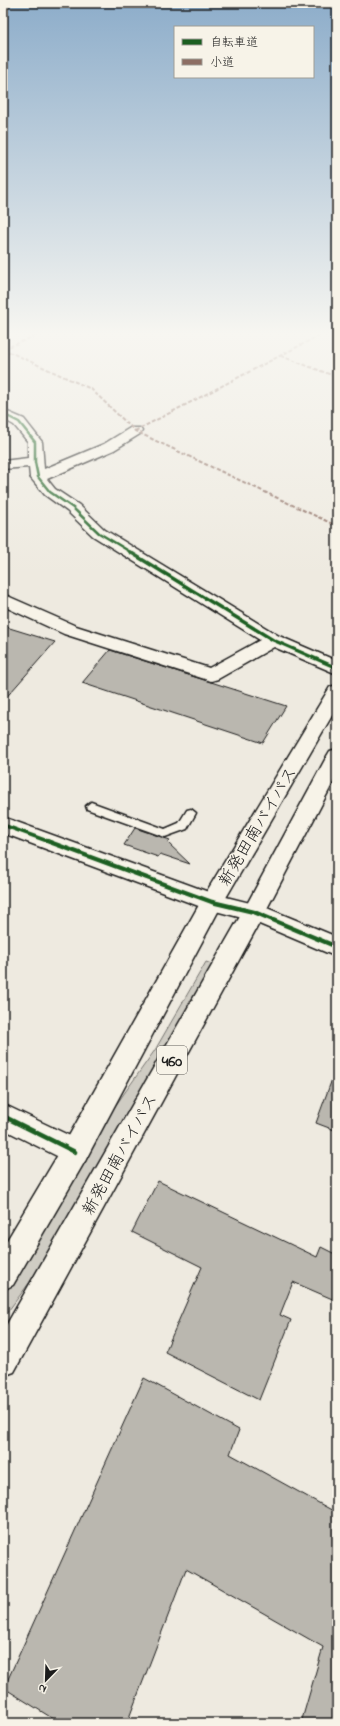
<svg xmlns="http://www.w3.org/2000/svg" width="340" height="1726" font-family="'Indie Flower','Klee One',sans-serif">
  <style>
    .green { fill: #cfccc3; stroke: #767470 }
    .building { fill: #bab7af; stroke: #1c1c1c }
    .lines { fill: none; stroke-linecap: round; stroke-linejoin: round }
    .lane-casing { stroke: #1c1c1c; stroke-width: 3 }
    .street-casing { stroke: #1c1c1c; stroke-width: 3 }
    .secondary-casing { stroke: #1c1c1c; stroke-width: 3 }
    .highway-casing { stroke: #1c1c1c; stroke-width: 3 }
    .lane { fill: #f7f3e8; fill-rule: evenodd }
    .street { fill: #f7f3e8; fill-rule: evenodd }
    .secondary { fill: #f7f3e8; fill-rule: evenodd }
    .highway { fill: #f7f3e8; fill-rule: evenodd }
    .quiet { stroke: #8d6e63; stroke-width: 2; stroke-dasharray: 4 2; stroke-linecap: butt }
    .cycleway-far2-casing { stroke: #f7f3e8; stroke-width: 4 }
    .cycleway-far1-casing { stroke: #f7f3e8; stroke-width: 5.5 }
    .cycleway-casing { stroke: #f7f3e8; stroke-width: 7 }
    .cycleway-far2 { stroke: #1b5e20; stroke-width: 2.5 }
    .cycleway-far1 { stroke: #1b5e20; stroke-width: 3.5 }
    .cycleway { stroke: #1b5e20; stroke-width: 4.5 }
    .labels { text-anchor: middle; stroke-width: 3; stroke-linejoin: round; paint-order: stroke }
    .shield { fill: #f7f3e8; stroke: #5e5c59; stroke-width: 1 }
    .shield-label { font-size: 16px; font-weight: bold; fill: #1c1c1c }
    .street-label { font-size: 17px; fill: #1c1c1c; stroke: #f7f3e8 }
  </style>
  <rect width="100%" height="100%" fill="#eeeae0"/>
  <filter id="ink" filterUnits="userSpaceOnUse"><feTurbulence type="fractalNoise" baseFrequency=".025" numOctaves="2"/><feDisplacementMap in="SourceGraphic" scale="8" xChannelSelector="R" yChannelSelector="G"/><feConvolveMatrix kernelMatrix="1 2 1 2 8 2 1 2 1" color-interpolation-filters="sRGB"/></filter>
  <g filter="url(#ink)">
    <!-- green -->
    <path class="green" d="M206,962L212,964L44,1263L3,1318V1297L101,1126L155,1050Z"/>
    <!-- building -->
    <path class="building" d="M3,626L55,642L3,701Z
      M110,650L211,682L286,706L263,743L82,683Z
      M135,828L170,840L168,843L190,864L160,854L158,857L124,845Z
      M335,1071H337V1131L316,1123Z
      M158,1181L317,1257L321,1247L337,1255V1301L293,1282L280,1315L291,1320L259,1400L165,1352L202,1267L132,1232Z
      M144,1378L239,1430L230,1454L337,1513V1723H301L323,1647L186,1569L127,1723H60L4,1688Z"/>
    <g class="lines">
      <defs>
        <path id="lane" d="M91,802L165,829L179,823L187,810L191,809L196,813L187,829L165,837L87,809L86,806Z"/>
        <path id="street" d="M3,410L24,419L42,442L44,469L104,444L130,428H140L142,431L140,434L114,450L47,479L55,489L79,505L105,530L279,636L337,661V674L274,647L218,679L211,681L64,634L3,606V594L76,626L209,668L260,640L93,536L67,511L45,495L30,477L29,467L3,469V461L28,458V442L14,425L3,419Z
          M3,1104L85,1143L89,1152L85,1161L75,1165L3,1129Z"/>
        <path id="secondary" d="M3,817L214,894L262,906L337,937V957L250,920L204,908L3,833Z"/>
        <path id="highway" d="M337,685V707L220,908L85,1161L13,1285L3,1290V1247L65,1143L204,896L330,687Z
          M337,749V775L262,918L14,1372L3,1376V1331L246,906L327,756L330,751Z"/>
      </defs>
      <!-- lane casing -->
      <use href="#lane" class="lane-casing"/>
      <!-- street casing -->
      <use href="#street" class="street-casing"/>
      <!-- secondary casing -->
      <use href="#secondary" class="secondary-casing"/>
      <!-- highway casing -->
      <use href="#highway" class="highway-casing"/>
      <!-- lane -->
      <use href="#lane" class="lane"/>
      <!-- street -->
      <use href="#street" class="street"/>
      <!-- secondary -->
      <use href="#secondary" class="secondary"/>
      <!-- highway -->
      <use href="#highway" class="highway"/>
      <!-- quiet -->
      <path class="quiet" d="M3,349L91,389L135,431L337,526
        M4,349L42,333
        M281,356L337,377
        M135,431L324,333"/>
      <defs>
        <path id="cycleway-far2" d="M3,414L19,422L35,442V462L38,477L50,492L73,508L99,533L132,553"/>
        <path id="cycleway-far1" d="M130,552L273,640L337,668
          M3,825L50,842"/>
        <path id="cycleway" d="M47,841L212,902L254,912L337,947
          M3,1116L75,1152"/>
      </defs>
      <!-- cycleway-far2 casing -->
      <use href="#cycleway-far2" class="cycleway-far2-casing"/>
      <!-- cycleway-far1 casing -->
      <use href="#cycleway-far1" class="cycleway-far1-casing"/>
      <!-- cycleway casing -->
      <use href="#cycleway" class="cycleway-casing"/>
      <!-- cycleway-far2 -->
      <use href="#cycleway-far2" class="cycleway-far2"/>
      <!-- cycleway-far1 -->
      <use href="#cycleway-far1" class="cycleway-far1"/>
      <!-- cycleway -->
      <use href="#cycleway" class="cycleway"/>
    </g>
  </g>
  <!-- sky -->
  <linearGradient id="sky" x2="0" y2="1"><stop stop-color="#8dadca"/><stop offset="0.58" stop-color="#f7f6f1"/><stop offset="1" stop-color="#f7f6f1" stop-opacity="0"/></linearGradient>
  <rect width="340" height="575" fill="url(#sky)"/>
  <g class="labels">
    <!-- shield labels -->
    <rect class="shield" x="157" y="1046" width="30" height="28" rx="3"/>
    <g class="shield-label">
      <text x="172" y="1066">460</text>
    </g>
    <!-- street labels -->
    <g class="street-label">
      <text transform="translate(257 826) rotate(-59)" y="6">新発田南バイパス</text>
      <text transform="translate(119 1154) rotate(-61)" y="6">新発田南バイパス</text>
    </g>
  </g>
  <!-- margin -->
  <rect width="340" height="1726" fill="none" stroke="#f7f3e8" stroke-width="16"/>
  <rect x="8" y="8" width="324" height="1710" fill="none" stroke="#1c1c1c" stroke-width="1.5" filter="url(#ink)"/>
  <!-- legend -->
  <rect x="174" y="26" width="140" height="52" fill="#f7f3e8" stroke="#9f9d96"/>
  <rect x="182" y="39" width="20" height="6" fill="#1b5e20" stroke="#9f9d96"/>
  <text x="210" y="46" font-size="12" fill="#1c1c1c">自転車道</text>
  <rect x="182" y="59" width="20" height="6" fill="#8d6e63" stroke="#9f9d96"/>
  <text x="210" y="66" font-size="12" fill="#1c1c1c">小道</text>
  <!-- north arrow -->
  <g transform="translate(46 1680) rotate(203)" stroke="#f7f3e8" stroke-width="3" paint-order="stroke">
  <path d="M0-3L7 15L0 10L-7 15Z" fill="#1c1c1c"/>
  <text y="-6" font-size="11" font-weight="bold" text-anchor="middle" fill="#1c1c1c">N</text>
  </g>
</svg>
